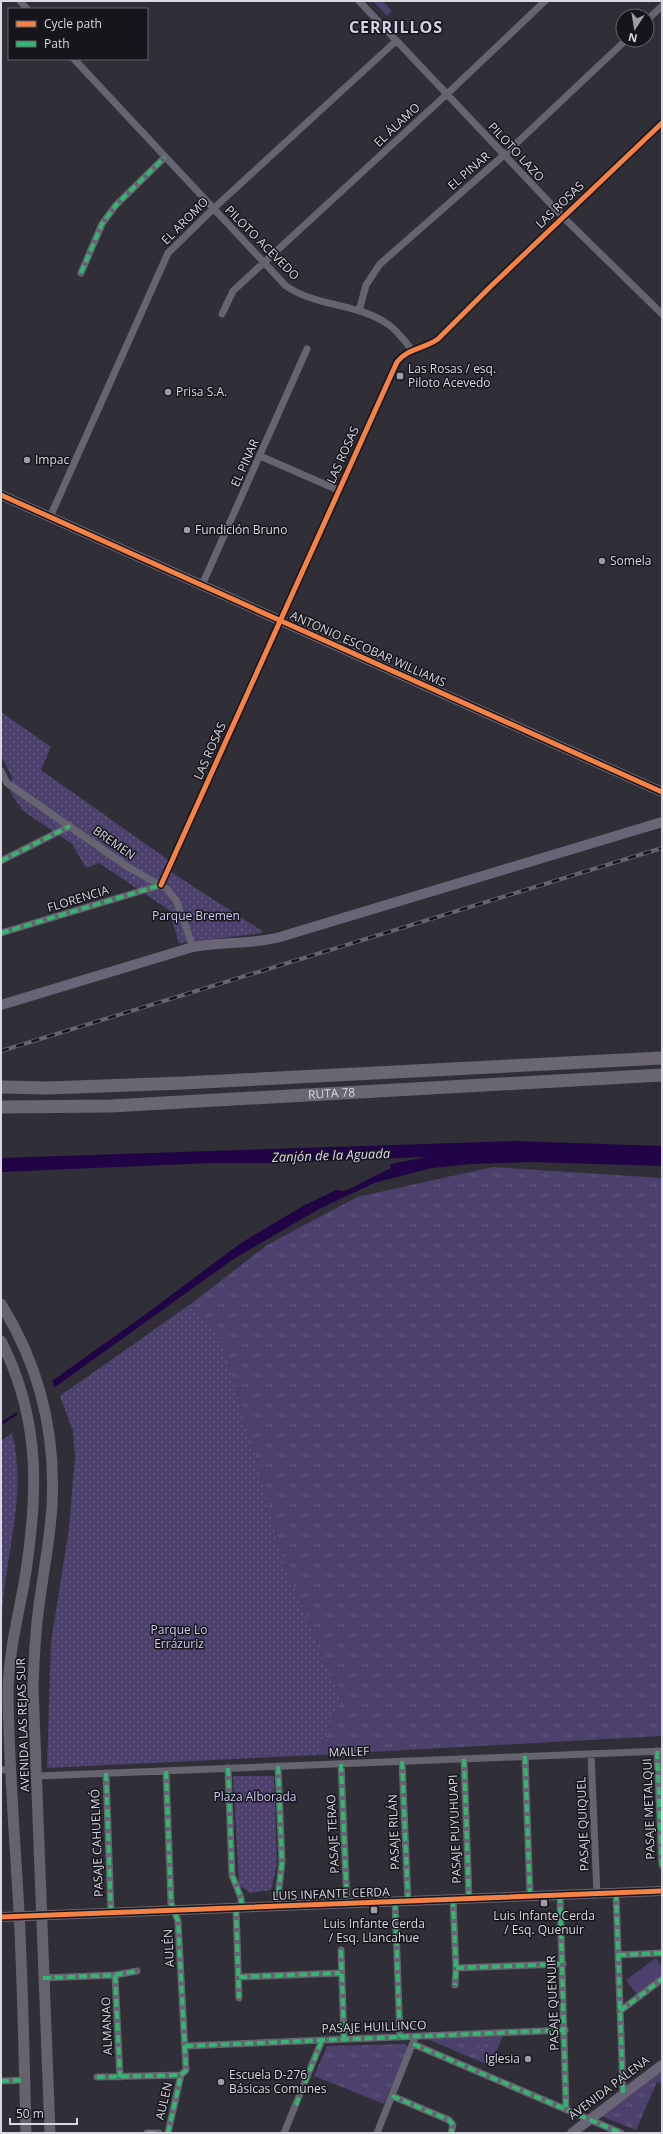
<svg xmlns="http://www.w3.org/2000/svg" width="663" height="2134" font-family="'Open Sans',sans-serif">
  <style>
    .grass { fill: url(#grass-tufts) }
    .park { fill: url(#park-dots) }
    .garden { fill: #4b416c }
    .water { fill: #200445 }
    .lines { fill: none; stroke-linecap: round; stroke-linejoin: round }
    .stream { stroke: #200445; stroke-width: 2.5 }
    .street { stroke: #676472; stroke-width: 7 }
    .secondary { stroke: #6a6576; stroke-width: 10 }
    .primary { stroke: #66636f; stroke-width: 11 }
    .highway { stroke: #6a6771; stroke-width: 13 }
    .rail-casing { stroke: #66646f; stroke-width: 4 }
    .rail { stroke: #16151c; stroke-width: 2.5; stroke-dasharray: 8; stroke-linecap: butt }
    .quiet { stroke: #33b770; stroke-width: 4; stroke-dasharray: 8 4; stroke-linecap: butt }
    .cycleway-casing { stroke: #16151c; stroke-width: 8 }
    .cycleway { stroke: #f48246; stroke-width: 5 }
    .poi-dot { fill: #9e9da6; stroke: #16151c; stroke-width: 1.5 }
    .labels { text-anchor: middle; stroke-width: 3; stroke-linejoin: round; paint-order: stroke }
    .street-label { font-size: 12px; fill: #dad9e2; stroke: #16151c }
    .poi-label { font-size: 12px; fill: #dad9e2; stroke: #16151c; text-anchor: start }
    .park-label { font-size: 12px; fill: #d0c8f3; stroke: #16151c }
    .water-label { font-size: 13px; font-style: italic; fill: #dedbf0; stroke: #16151c }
    .district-label { font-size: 16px; font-weight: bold; letter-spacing: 1px; fill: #d5d2e5; stroke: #16151c }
  </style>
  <defs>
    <pattern id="grass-tufts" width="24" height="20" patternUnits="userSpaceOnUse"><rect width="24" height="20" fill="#4b416c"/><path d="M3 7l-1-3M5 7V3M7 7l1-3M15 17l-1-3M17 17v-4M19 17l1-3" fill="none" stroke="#645c81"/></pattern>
    <pattern id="park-dots" width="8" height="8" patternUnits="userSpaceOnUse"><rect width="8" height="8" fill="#4b416c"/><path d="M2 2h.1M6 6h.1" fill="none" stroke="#645c81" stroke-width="1.8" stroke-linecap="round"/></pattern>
  </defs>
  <rect width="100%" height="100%" fill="#302e36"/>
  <!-- grass -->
  <path class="grass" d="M373,1H382L392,11L387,16Z
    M493,1167L662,1178V1736L317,1755L341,1699L282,1559L259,1468L222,1342L192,1303L267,1245L357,1197Z
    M503,2036L490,2066L428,2039Z
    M406,2044L408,2048L384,2104L314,2076L327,2046Z
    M662,2071V2084L657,2082L636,2130L601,2116Z"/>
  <!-- park -->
  <path class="park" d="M1,712L51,747L41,770L174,864L171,872L262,931V933L179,943L169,910L99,863L86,868L72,844L23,811L10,792L12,777L1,756Z
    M192,1303L222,1342L259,1468L282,1559L341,1699L317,1755L47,1768L51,1642L69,1528L75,1457L73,1431L60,1396Z
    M12,1433C25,1484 12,1532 5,1583C3,1599 2,1616 1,1632V1441Z
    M233,1776H274L277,1865L271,1890L250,1893L239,1885Z
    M479,2042L488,2045L484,2056L475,2052Z"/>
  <!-- garden -->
  <path class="garden" d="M656,1958L662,1967V1977L637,1995L626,1980Z"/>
  <!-- water -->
  <path class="water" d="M514,1141L662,1146V1166L532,1162L471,1164L432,1168L374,1183L319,1209L232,1260L55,1387L52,1381L146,1314L241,1243L303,1206L336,1190L345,1191L391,1168L390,1164L428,1157L267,1163H211L1,1172V1158Z"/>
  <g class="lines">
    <!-- stream -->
    <path class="stream" d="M1,1424L16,1414"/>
    <!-- street -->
    <path class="street" d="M20,1L27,9
      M359,1L563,217L662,314
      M647,20L662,6
      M74,59L286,286C316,307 359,303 389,325C399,332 405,342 412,350
      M81,273L102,224L116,205L165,157
      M359,311L366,285L380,264L504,155L626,40
      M222,314L233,291L447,94L545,1
      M260,456L338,490
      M50,517L168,253L213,209L396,41
      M202,585L307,349
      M1,771L7,783L128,867L167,889L176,900L193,947
      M1,861L70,826
      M161,885L397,362C408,348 424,349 438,339L490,287L662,123
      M1,933L161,885
      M657,1751L662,1865
      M591,1754L597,1894
      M525,1756L530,1896
      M464,1759L469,1899
      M402,1761L408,1901
      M341,1764L347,1904
      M228,1768L232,1875L241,1898L242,1908
      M1,1770L12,1769
      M166,1771L171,1903L178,1921L186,2070L181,2075
      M106,1773L111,1913
      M38,1776L662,1751
      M616,1893L623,2093
      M560,1895L566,2109
      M453,1899L456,1968L455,1985
      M395,1902L400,2037
      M277,1906L282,1862L278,1766
      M236,1908L239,1998
      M341,1950L344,2039
      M618,1955L662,1953
      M456,1968L563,1964
      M115,1975L120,2077
      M239,1977L340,1973
      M43,1978L115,1975L137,1971
      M620,2011L662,1979
      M413,2044L621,2133
      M185,2046L565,2030
      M97,2077L181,2075
      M1,2081L25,2080
      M392,2096L449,2120L453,2125L451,2133
      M147,2133H159
      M168,2133L181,2075
      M284,2133L322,2040
      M377,2133L414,2040"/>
    <!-- secondary -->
    <path class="secondary" d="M1,495L662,792
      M1,1005L193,947C222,941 251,945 280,937L662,822
      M1,1917L662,1891
      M572,2133L662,2065"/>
    <!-- primary -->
    <path class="primary" d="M1,1304C39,1365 56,1434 52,1506C50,1540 43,1573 39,1606C35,1633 34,1660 33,1687L50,2133
      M1,1341C42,1421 38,1498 24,1584C17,1621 8,1657 8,1695C9,1767 15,1840 19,1912C23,1986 24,2059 26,2133"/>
    <!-- highway -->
    <g class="highway">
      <path d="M1,1087L48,1088L183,1083L662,1058"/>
      <path id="s1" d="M1,1107L111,1106L662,1075"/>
    </g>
    <defs>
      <path id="rail" d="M1,1051L662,848"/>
    </defs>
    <!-- rail casing -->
    <use href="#rail" class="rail-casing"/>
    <!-- rail -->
    <use href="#rail" class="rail"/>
    <!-- quiet -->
    <path class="quiet" d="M81,273L102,224L116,205L165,157
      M1,861L70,826
      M1,933L161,885
      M657,1751L662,1865
      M525,1756L530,1896
      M464,1759L469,1899
      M402,1761L408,1901
      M341,1764L347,1904
      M228,1768L232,1875L241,1898L242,1908
      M166,1771L171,1903L178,1921L186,2070L181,2075
      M106,1773L111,1913
      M616,1893L623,2093
      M560,1895L566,2109
      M453,1899L456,1968L455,1985
      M395,1902L400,2037
      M277,1906L282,1862L278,1766
      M236,1908L239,1998
      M341,1950L344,2039
      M618,1955L662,1953
      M456,1968L563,1964
      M115,1975L120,2077
      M239,1977L340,1973
      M43,1978L115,1975L137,1971
      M620,2011L662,1979
      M413,2044L621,2133
      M185,2046L565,2030
      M97,2077L181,2075
      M1,2081L25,2080
      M392,2096L449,2120L453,2125L451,2133
      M296,2105L322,2040
      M147,2133H159
      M168,2133L181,2075"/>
    <defs>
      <path id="cycleway" d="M1,495L662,792
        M161,885L397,362C408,348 424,349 438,339L490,287L662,123
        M1,1917L662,1891"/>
    </defs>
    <!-- cycleway casing -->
    <use href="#cycleway" class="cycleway-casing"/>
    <!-- cycleway -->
    <use href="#cycleway" class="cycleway"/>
  </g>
  <!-- markers -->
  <g class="poi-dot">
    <rect x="396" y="372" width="8" height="8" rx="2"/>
    <circle cx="168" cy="392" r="4"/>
    <circle cx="27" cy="460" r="4"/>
    <circle cx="187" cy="530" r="4"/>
    <circle cx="602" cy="561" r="4"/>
    <rect x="540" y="1899" width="8" height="8" rx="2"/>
    <rect x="370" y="1906" width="8" height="8" rx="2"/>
    <circle cx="528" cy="2059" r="4"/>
    <circle cx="221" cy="2082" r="4"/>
  </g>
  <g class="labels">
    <!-- street labels -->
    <g class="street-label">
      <text transform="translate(397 125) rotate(-43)" y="4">EL ÁLAMO</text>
      <text transform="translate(516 152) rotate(47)" y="4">PILOTO LAZO</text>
      <text transform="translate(469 171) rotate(-41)" y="4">EL PINAR</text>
      <text transform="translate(560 205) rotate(-44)" y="4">LAS ROSAS</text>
      <text transform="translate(185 221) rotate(-45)" y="4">EL AROMO</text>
      <text transform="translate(262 243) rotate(45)" y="4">PILOTO ACEVEDO</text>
      <text transform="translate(343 455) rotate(-66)" y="4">LAS ROSAS</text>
      <text transform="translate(245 463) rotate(-66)" y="4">EL PINAR</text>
      <text transform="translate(368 649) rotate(24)" y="4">ANTONIO ESCOBAR WILLIAMS</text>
      <text transform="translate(210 751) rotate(-66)" y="4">LAS ROSAS</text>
      <text transform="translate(114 843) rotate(35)" y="4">BREMEN</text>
      <text transform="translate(78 899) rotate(-17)" y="4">FLORENCIA</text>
      <text dy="4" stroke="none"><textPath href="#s1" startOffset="331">RUTA 78</textPath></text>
      <text transform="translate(23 1725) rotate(-92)" y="4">AVENIDA LAS REJAS SUR</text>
      <text transform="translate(349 1752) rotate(-2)" y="4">MAILEF</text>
      <text transform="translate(649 1809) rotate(-92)" y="4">PASAJE METALQUI</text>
      <text transform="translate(583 1824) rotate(-92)" y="4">PASAJE QUIQUEL</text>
      <text transform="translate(455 1829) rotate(-92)" y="4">PASAJE PUYUHUAPI</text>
      <text transform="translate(394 1832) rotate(-92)" y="4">PASAJE RILÁN</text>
      <text transform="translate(333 1834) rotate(-93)" y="4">PASAJE TERAO</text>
      <text transform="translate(97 1843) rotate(-92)" y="4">PASAJE CAHUELMÓ</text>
      <text transform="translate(331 1894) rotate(-2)" y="4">LUIS INFANTE CERDA</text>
      <text transform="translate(169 1948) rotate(-93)" y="4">AULÉN</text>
      <text transform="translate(553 2003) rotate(-92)" y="4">PASAJE QUENUIR</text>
      <text transform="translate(107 2026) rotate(-92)" y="4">ALMANAO</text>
      <text transform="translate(374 2027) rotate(-2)" y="4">PASAJE HUILLINCO</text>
      <text transform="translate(609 2088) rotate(-37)" y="4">AVENIDA PALENA</text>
      <text transform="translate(164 2101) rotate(-77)" y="4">AULEN</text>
    </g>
    <!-- poi labels -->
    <g class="poi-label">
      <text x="408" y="373">Las Rosas / esq.<tspan x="408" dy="14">Piloto Acevedo</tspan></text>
      <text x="176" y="396">Prisa S.A.</text>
      <text x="35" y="464">Impac</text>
      <text x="195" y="534">Fundición Bruno</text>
      <text x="610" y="565">Somela</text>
      <text x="544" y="1920" text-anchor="middle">Luis Infante Cerda<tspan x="544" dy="14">/ Esq. Quenuir</tspan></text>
      <text x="374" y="1928" text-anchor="middle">Luis Infante Cerda<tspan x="374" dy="14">/ Esq. Llancahue</tspan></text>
      <text x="520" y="2063" text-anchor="end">Iglesia</text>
      <text x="229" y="2079">Escuela D-276<tspan x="229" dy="14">Básicas Comunes</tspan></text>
    </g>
    <!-- park labels -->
    <g class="park-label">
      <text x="196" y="920">Parque Bremen</text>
      <text x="179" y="1634">Parque Lo<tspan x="179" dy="14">Errázuriz</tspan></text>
      <text x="255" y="1801">Plaza Alborada</text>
    </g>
    <!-- water labels -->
    <g class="water-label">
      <text transform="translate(331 1155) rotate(-2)" y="5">Zanjón de la Aguada</text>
    </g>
    <!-- district labels -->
    <g class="district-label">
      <text x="396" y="33">CERRILLOS</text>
    </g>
  </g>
  <!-- border -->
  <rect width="663" height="2134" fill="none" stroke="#dad9e2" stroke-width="4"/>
  <!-- legend -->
  <rect x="8" y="8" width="140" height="52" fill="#16151c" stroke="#64636b"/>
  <rect x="16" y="21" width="20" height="6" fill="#f48246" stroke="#64636b"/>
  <text x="44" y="28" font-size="12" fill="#dad9e2">Cycle path</text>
  <rect x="16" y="41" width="20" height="6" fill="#33b770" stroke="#64636b"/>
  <text x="44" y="48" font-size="12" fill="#dad9e2">Path</text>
  <!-- north arrow -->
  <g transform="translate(635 28) rotate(192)"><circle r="19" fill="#16151c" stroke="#64636b"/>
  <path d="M0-3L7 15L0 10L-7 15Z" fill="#9e9da6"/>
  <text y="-6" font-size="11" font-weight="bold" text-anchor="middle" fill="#dad9e2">N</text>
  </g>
  <!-- scale -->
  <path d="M10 2118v6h67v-6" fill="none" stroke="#dad9e2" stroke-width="2"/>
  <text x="16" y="2118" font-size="12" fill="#dad9e2" stroke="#16151c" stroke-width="3" paint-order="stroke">50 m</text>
</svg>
